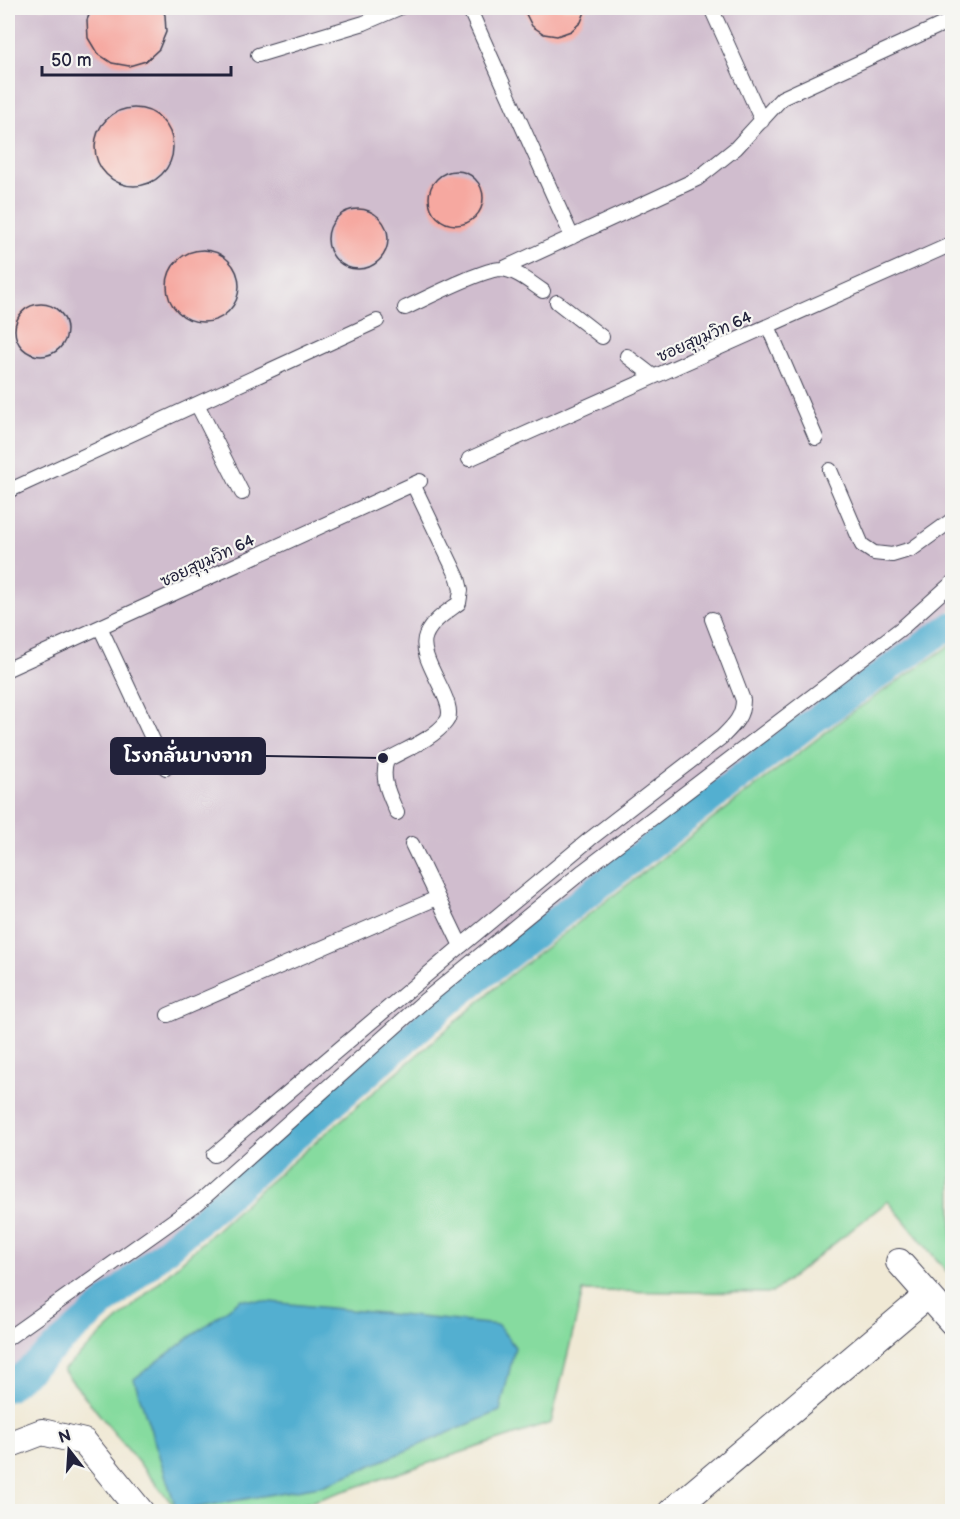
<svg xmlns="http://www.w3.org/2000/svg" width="960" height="1519" font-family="'Balsamiq Sans','Playpen Sans Thai',sans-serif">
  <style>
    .industrial { fill: #d0bdce }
    .green { fill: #86db9f; stroke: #547e6d; stroke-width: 1.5 }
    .water { fill: #52afd0; stroke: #3a6886; stroke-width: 1.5 }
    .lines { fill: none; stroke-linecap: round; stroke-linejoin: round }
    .canal { stroke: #52afd0; stroke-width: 27 }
    .building { fill: #f6a8a0 }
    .service-casing { stroke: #414052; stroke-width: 16 }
    .minor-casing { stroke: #414052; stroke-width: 28 }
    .service { stroke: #fff; stroke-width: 14 }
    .minor { stroke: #fff; stroke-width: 26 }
    .labels { text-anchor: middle; stroke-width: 4.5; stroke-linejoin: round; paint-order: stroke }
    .street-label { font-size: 16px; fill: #22223b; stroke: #f6f6f2 }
    .leader { fill: none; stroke: #22223b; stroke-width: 2 }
    .callout-dot { fill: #22223b; stroke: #f6f6f2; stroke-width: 2 }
    .callout { fill: #22223b; stroke: #22223b; stroke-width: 2 }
    .callout-label { font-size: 18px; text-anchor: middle; font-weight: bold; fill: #fff }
  </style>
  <rect width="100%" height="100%" fill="#f6f6f2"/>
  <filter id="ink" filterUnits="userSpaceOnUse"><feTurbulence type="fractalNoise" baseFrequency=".0167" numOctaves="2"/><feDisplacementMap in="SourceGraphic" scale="12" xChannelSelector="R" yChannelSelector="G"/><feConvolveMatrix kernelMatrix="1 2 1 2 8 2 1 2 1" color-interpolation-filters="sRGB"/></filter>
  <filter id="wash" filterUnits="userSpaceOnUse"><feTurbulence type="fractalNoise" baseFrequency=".008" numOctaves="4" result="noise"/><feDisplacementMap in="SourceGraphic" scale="24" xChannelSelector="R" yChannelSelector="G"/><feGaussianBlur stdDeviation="1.35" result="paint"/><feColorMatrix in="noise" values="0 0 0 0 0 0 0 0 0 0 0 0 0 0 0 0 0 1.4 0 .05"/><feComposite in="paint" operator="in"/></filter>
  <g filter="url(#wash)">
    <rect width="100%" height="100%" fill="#f0e9d5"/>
    <!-- industrial -->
    <path class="industrial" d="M8,8H952V609L566,906L189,1225L8,1371Z"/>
    <!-- green -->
    <path class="green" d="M952,644V1278L888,1201L772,1293L583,1291L551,1423L283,1511H178L63,1370L255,1194L510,975L844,718Z"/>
    <!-- water -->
    <path class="water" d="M241,1299L498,1325L515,1347L500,1411L325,1485L177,1511L134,1379Z"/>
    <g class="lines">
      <!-- canal -->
      <path class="canal" d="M8,1388L458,995L809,724L952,625"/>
    </g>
    <g id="blocks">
      <!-- building -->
      <path class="building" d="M92,8H161L165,15L166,32L159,49L146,61L129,66L112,63L97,53L88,38L87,20Z
        M525,8H586V9L581,22L571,31L557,36L544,34L532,26L526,14Z
        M95 147a39 39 0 1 1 78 0a39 39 0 1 1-78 0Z
        M429 198a27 27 0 1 1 54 0a27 27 0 1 1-54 0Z
        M328 239a30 30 0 1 1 60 0a30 30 0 1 1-60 0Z
        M167 286a36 36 0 1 1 72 0a36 36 0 1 1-72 0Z
        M15 330a26 26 0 1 1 52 0a26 26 0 1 1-52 0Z"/>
    </g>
  </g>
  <g filter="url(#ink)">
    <use href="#blocks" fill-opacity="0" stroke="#414052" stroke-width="1.5"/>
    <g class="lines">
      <defs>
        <path id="service" d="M469,8L572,237
          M711,8L762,121
          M258,55L364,23L399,8
          M502,269L697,179L736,148L782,98L952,20
          M557,302L602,337
          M405,308C425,299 482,269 501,269C516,270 531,283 543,291
          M768,326L816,438
          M627,356L653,376
          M197,404L242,493
          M469,459L952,244
          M830,470L862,545L874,553L892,555L912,549L952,520
          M8,491L377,321
          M100,627L166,768
          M8,669L420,481
          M397,813C390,796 380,779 387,760C406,749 433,739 446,722C461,704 415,659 426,635C432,621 447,612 459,603L461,590L458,578L413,484
          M461,946L590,839L722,737C733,726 743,717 743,700L712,619
          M168,1015L437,898
          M214,1155L461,946L412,844
          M8,1338L198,1203L424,1001L583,871L903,627L952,583"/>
        <path id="minor" d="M899,1262L952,1322
          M8,1445L42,1432L84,1442L141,1512
          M671,1512L928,1295"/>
      </defs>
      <!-- service casing -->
      <use href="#service" class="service-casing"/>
      <!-- minor casing -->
      <use href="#minor" class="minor-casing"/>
      <!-- service -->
      <use href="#service" class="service"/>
      <!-- minor -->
      <use href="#minor" class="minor"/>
    </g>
  </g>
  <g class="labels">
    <!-- street labels -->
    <g class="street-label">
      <text transform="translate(704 336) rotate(-24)" y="6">ซอยสุขุมวิท 64</text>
      <text transform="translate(207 560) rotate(-25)" y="6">ซอยสุขุมวิท 64</text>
    </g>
  </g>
  <!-- callouts -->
  <path class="leader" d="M383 758L265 756"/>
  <circle class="callout-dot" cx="383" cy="758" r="6"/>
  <rect class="callout" x="111" y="738" width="154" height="36" rx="6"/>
  <g class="callout-label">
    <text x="188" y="762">โรงกลั่นบางจาก</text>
  </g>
  <!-- margin -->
  <rect width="960" height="1519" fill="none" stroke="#f6f6f2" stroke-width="30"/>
  <!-- north arrow -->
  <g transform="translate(69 1450) rotate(343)" stroke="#f6f6f2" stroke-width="4.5" paint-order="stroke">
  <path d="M0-4.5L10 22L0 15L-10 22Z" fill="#22223b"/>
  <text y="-9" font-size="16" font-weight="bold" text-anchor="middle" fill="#22223b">N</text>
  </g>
  <!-- scale -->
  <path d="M42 66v9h189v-9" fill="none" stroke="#22223b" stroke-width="3"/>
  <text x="51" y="66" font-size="18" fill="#22223b" stroke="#f6f6f2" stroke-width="4.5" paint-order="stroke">50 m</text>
</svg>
